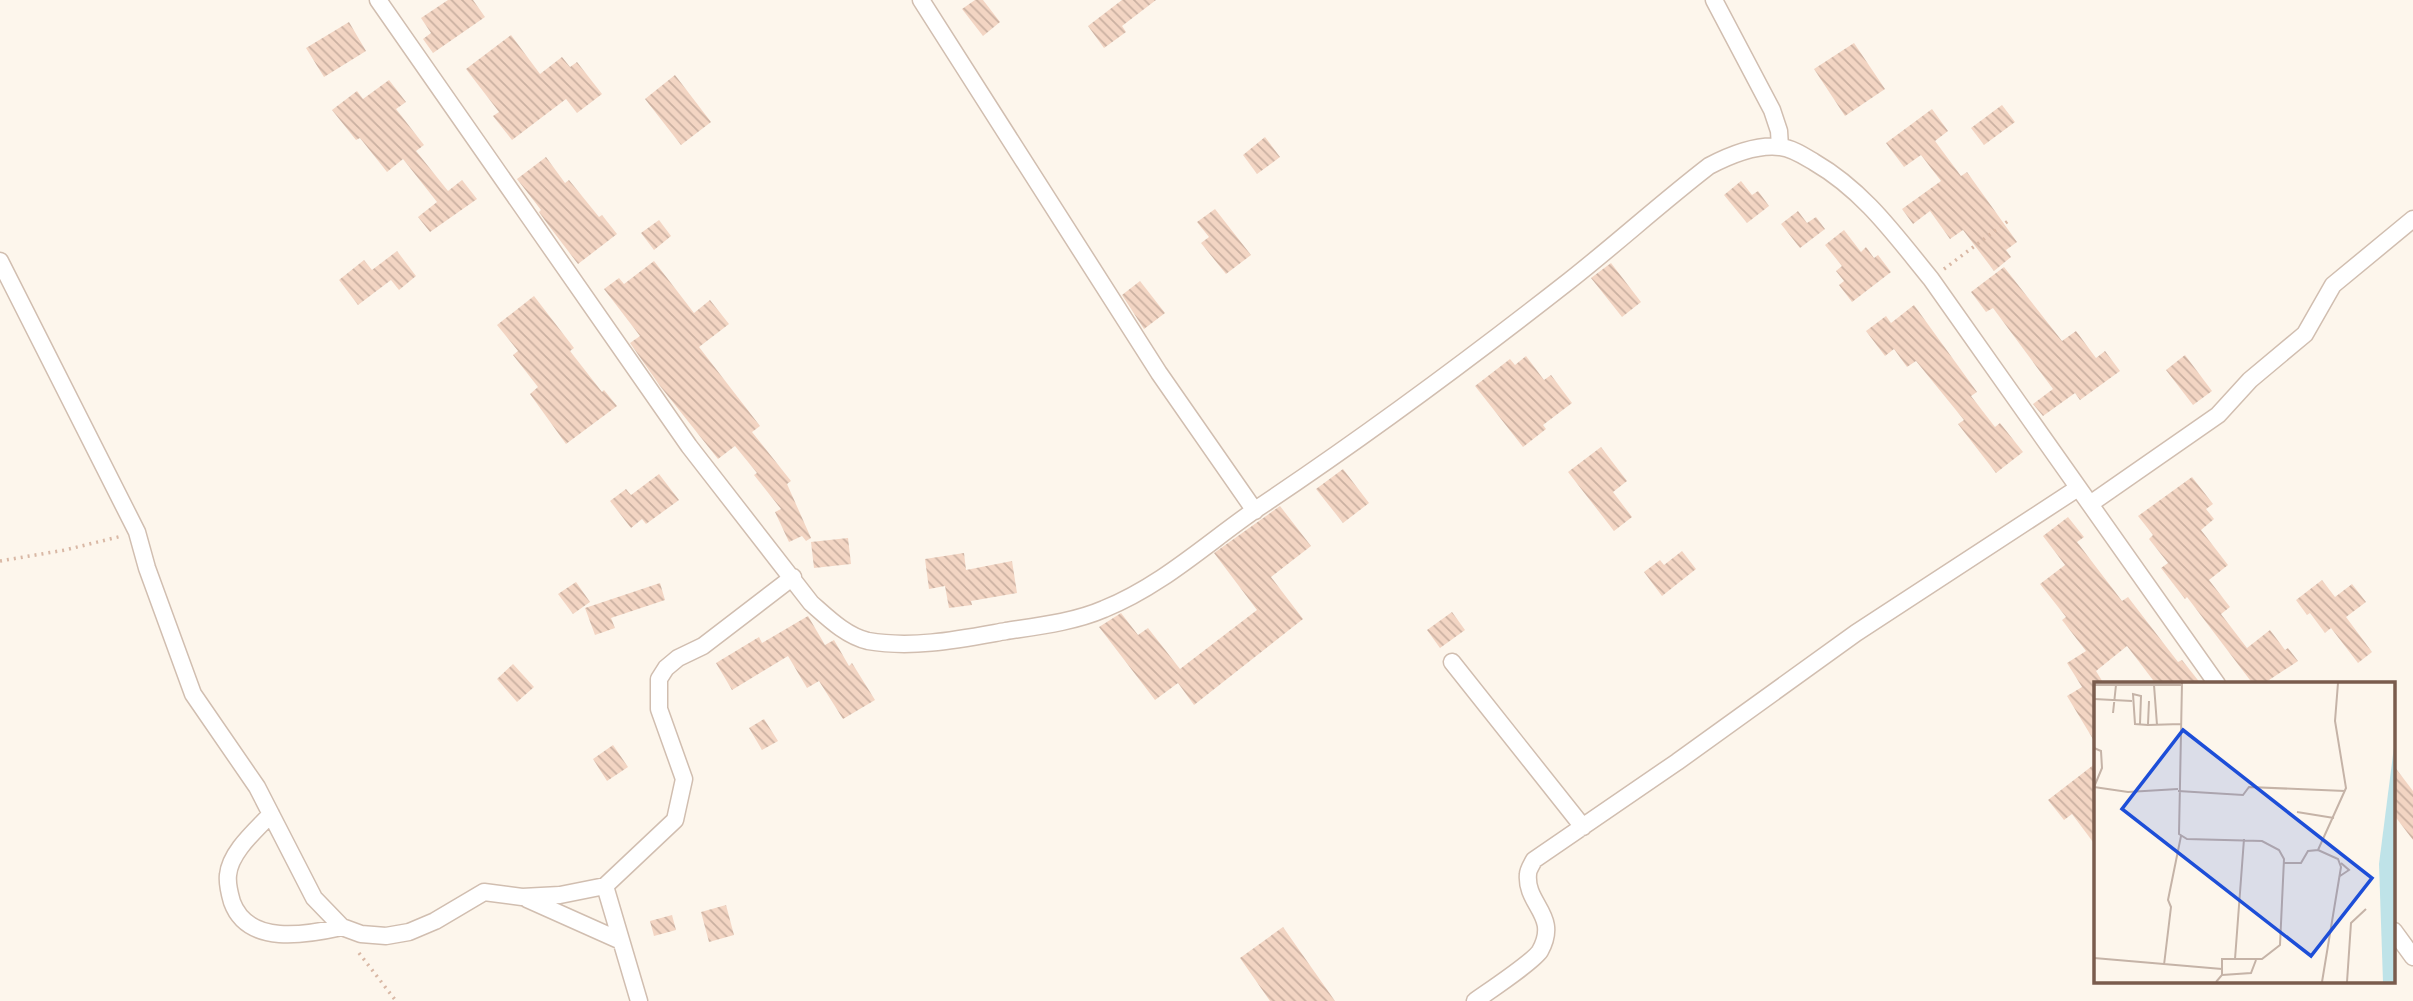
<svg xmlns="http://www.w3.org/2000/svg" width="2413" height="1001" font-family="Rubik,sans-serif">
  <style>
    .building { fill: url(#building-back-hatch) }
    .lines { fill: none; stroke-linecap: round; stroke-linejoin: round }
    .minor-casing { stroke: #d1beb0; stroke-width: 19 }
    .path { stroke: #d9b8a5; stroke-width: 3.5; stroke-dasharray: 2 5; stroke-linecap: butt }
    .minor { stroke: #fff; stroke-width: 16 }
    .inset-road { fill: none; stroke: #c5b3a7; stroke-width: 2 }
    .view { fill: #1d4ed8; fill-opacity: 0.15; stroke: #1d4ed8; stroke-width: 3.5 }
    .inset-edge { fill: none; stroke: #7a5c4d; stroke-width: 3.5 }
  </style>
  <defs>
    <pattern id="building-back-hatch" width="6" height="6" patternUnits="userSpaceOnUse" patternTransform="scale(1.75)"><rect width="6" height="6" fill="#f3d5c3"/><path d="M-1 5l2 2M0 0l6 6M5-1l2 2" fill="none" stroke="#cab0a1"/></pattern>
  </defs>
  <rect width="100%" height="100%" fill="#fdf6ec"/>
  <!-- building -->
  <path class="building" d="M448,0H473L485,17L433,53L423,39L431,33L421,18Z
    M975,0H983L1000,22L983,36L962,9Z
    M1122,0H1156L1122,26L1126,32L1104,48L1088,26Z
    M349,22L366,51L324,77L306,48Z
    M511,35L540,74L562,57L570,67L577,62L602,94L577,113L566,99L512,140L493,116L499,112L466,69Z
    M1854,43L1885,89L1845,116L1814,69Z
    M675,75L711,122L681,145L645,99Z
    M389,80L406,102L396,109L424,145L416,151L448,191L462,180L477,199L430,232L418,217L437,202L403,159L387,172L360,138L356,140L332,110L357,91L363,99Z
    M2002,105L2015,122L1984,145L1971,128Z
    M1932,109L1948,131L1935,141L1961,176L1967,172L2017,242L2006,250L2011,257L1994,271L1963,230L1950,239L1930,211L1913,224L1902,209L1941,181L1921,155L1904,167L1886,143Z
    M1265,137L1280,157L1257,174L1243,155Z
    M546,157L565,183L569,180L599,217L602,215L617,234L578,264L549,226L539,212L541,210L517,179Z
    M1741,181L1752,195L1758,191L1769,206L1747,223L1724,195Z
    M1215,209L1251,255L1226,274L1201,243L1209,237L1197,222Z
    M1798,211L1807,223L1816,217L1825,229L1800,248L1781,224Z
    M659,220L671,236L654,250L641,233Z
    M1844,230L1861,252L1866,247L1874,258L1878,255L1891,272L1852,302L1839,285L1844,281L1836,271L1842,266L1825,245Z
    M397,251L416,276L399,290L391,280L358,305L339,280L364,260L372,270Z
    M654,261L694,313L710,300L729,324L699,347L760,426L752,432L791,481L787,484L811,538L806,541L802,536L789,542L775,512L781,509L754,475L757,473L735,446L718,459L660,386L630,343L640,336L604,289L619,278L624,284Z
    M1611,263L1641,302L1622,317L1591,278Z
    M2004,267L2062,341L2076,331L2096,358L2105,351L2120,371L2080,400L2075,393L2043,416L2033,404L2053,389L1993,308L1986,312L1971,292Z
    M1140,281L1165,313L1144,329L1122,295Z
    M534,296L574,348L570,351L602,392L604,390L617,406L566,444L530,394L538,387L513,355L518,351L497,325Z
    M1914,305L1977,392L1971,396L1995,427L2000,423L2023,452L1996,473L1958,424L1964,420L1916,361L1907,367L1894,349L1885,356L1866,331L1886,316L1891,323Z
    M2185,355L2212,391L2193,405L2166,370Z
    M1526,356L1544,380L1551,375L1572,403L1543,425L1546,429L1523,447L1475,386L1510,359L1515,365Z
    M1601,447L1627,481L1613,492L1632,517L1614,531L1568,472Z
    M1343,469L1369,503L1343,523L1316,489Z
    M659,474L679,500L646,524L642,519L631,528L610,501L626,489L631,495Z
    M2192,477L2213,504L2206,509L2214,519L2201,530L2228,565L2209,580L2230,607L2221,614L2247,648L2270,630L2285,650L2288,648L2298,661L2263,684H2253L2187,597L2185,599L2161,568L2168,563L2149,539L2153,535L2138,516Z
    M1280,506L1311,546L1271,577L1303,619L1194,705L1178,683L1155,700L1099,627L1121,613L1138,635L1148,628L1180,669L1257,610L1214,553Z
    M2068,517L2084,537L2077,542L2122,601L2128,597L2178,662L2182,660L2201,684H2156L2127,646L2096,671L2104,684H2096V744L2067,696L2082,687L2067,663L2086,651L2062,620L2066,617L2040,584L2065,565L2043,536Z
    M848,538L851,564L814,568L811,542Z
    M1682,551L1696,569L1662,596L1644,572L1660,560L1664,565Z
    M964,553L966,570L1012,561L1017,593L971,601L972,605L949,608L945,586L929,589L925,559Z
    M2322,580L2335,597L2352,584L2366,602L2346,617L2372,652L2358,663L2331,628L2325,633L2310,613L2307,615L2296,600Z
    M576,582L590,602L573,614L558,594Z
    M660,583L665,600L611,618L615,628L595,635L585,608Z
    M1452,612L1465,630L1440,648L1427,630Z
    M808,616L825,645L834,640L849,666L852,663L875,700L843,719L819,681L807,688L788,656L732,690L716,663L759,637L762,643Z
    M513,664L534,687L517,702L497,679Z
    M764,719L778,741L762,750L749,728Z
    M613,745L628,767L607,781L593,759Z
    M2096,763V846L2072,814L2064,820L2048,800Z
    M2394,766L2413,791V840L2394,815Z
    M726,905L734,935L709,942L701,912Z
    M672,915L676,930L654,936L650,921Z
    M1283,927L1335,1001H1270L1240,958Z"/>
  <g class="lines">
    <defs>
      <path id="minor" d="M378,0L689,446L811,603C828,618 846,636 868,641C914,649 961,639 1006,631C1039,626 1074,622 1104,609C1161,586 1206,544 1255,510C1363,438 1467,361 1569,281C1616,244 1661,203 1709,166C1730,155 1756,144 1780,147C1792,148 1804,156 1814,162C1864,191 1895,235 1931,279L2217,684
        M921,0L1159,373L1255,511
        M1714,0L1772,110L1779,131L1780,147
        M0,261L137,532L147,568L193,694L257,787L314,898L342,927L361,934L386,936L409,932L435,921L484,892L522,897L560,895L605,886
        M2090,504L2218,415L2250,380L2305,334L2333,285L2413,219
        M1452,662L1583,827
        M271,814C256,830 230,852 228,875C227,883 230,895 232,902C248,946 306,935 342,927
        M527,899L621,941
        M2394,931L2413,957
        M639,1001L605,886L675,820L684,779L659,709V679L666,668L678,658L703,646L793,577
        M1475,1001C1489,991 1533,962 1540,951C1560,915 1525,905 1528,874C1528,870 1532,864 1534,860L1677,762L1856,633L2078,488"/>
    </defs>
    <!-- minor casing -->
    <use href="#minor" class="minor-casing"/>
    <!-- path -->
    <path class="path" d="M1944,269L2008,221
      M0,561L65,550L122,536
      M359,953L396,1001"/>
    <!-- minor -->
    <use href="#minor" class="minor"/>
  </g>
  <!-- overview -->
  <g transform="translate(2094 682)">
    <rect width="301" height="301" fill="#fdf6ec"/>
    <path d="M301,57V300H289L285,182Z" fill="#bfe3e8"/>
    <path class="inset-road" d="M88,1L85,152L93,157L168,159L185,168L190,177L186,263L168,277H128V293L122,300M0,3H88M60,3L63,43M0,17L38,19M19,31L22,3M46,42L47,14L39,12L41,42L54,43L87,42M54,42L55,19M0,66L7,69L8,86L0,105M0,105L34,110L84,107M84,109L149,113L155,105L251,109M203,130L240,136M224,168L244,177L247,185L228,300M190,181H207L214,169L224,168L252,106L241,39L244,1M246,194L255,188L247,181M0,276L128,287M141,277L150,157M70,283L77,225L74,218L87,154M128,293L157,291L162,278M253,300L257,241L272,227"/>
    <path class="view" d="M89,48L278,196L217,274L28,127Z"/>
    <rect width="301" height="301" class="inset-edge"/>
  </g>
</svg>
